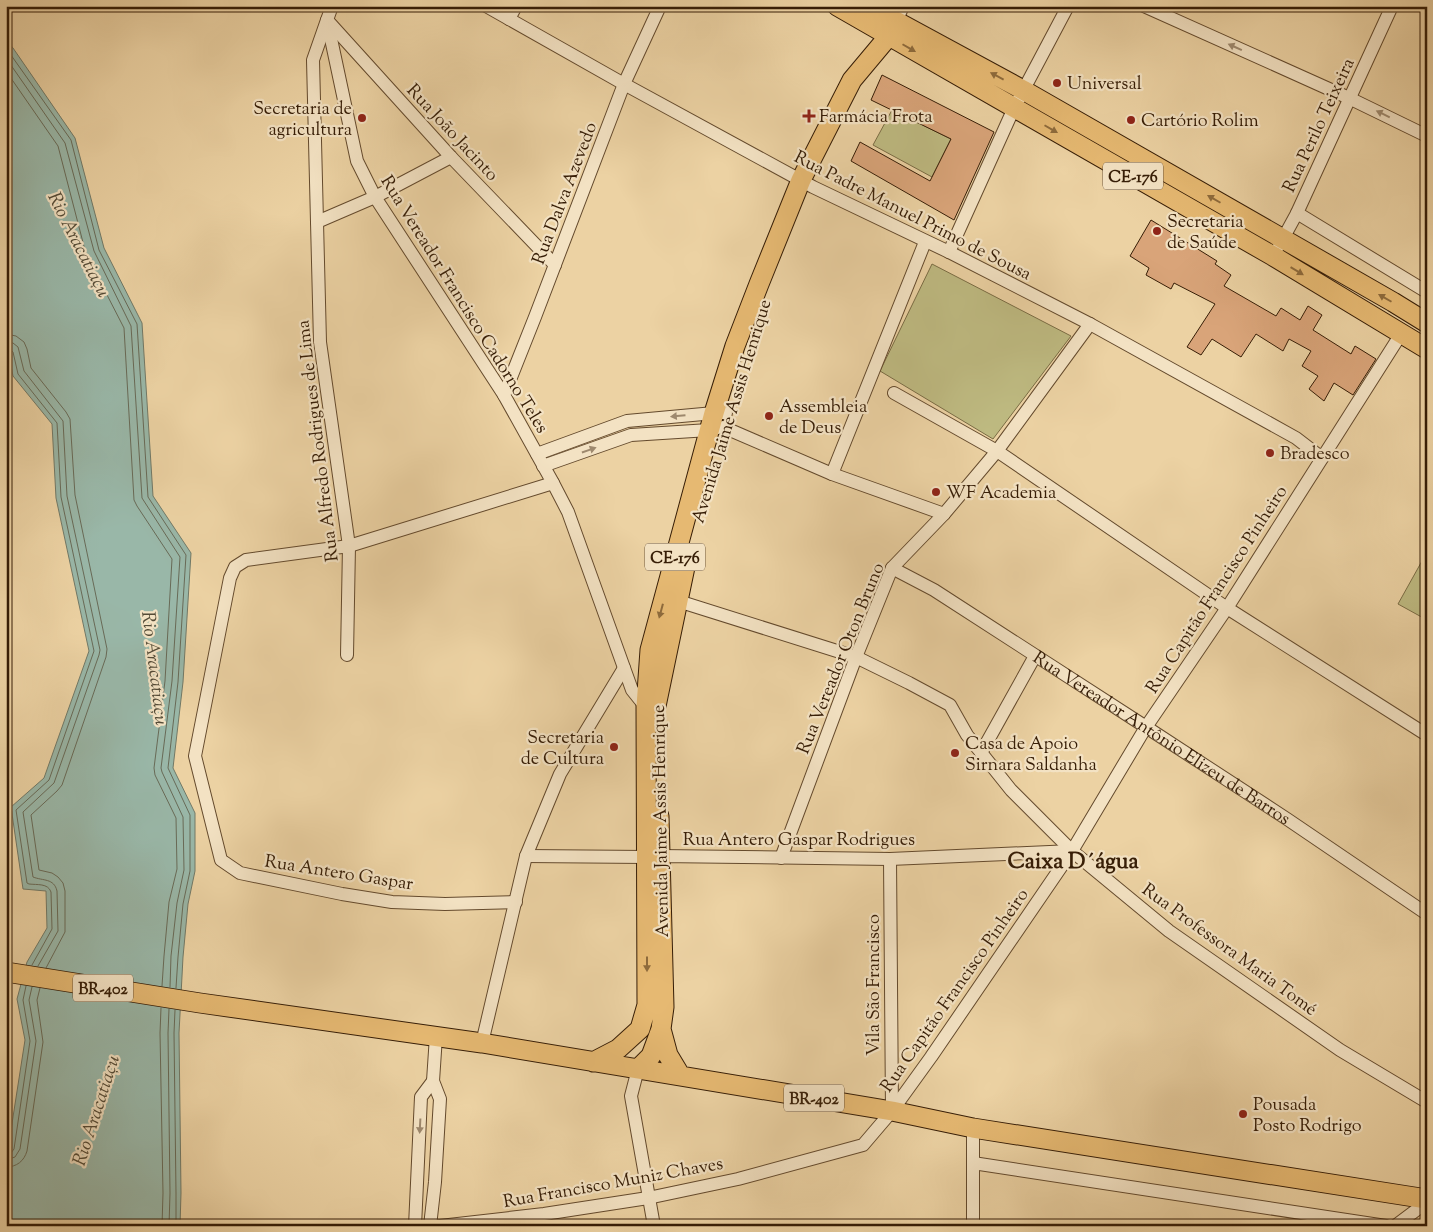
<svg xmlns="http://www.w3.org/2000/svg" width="1433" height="1232" font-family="'Sorts Mill Goudy',serif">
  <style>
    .green { fill: #beba81; stroke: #7a6c44 }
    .water { fill: #99b7a8; stroke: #717967 }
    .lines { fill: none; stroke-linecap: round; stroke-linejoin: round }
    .shore { stroke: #686a57; stroke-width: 1 }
    .building { fill: #d9a479; stroke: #361d06 }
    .street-casing { stroke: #644a2d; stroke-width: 14 }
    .primary-casing { stroke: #361d06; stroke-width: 21 }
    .street { stroke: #f3e2c3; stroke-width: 12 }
    .primary { stroke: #e6b972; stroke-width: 19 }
    .oneway { fill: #9e896e }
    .oneway2 { fill: #8e6b3c }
    .poi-dot { fill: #8f2418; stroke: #f3e2c3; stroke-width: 2 }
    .labels { text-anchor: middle; stroke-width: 4.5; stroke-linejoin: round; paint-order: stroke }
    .shield { fill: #f3e2c3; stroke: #6f583f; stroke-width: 1 }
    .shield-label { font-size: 16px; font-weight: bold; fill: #361d06 }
    .poi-label { font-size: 18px; fill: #361d06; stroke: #f3e2c3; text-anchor: start }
    .street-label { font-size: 18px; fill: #361d06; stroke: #f3e2c3 }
    .water-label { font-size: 19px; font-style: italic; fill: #544b37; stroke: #f3e2c3 }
    .district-label { font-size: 22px; font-weight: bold; fill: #361d06; stroke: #f3e2c3 }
  </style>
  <rect width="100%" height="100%" fill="#ecd2a3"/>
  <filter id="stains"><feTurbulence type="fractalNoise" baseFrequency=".004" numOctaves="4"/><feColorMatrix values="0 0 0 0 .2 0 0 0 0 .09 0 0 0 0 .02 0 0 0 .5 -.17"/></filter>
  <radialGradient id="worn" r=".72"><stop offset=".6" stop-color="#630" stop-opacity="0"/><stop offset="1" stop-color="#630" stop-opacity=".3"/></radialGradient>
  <!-- green -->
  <path class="green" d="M892,110L951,139L932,177L873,145Z
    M932,264L1071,336L993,439L880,371Z
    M1427,552V620L1398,604Z"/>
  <!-- water -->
  <path class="water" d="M6,40L13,48L75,138L104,248L142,323L153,496L191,553L183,682L173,768L195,813V871L188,904L183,957L179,1033L181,1193L180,1226H6V1162L25,1040L17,999L27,962L47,928L46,891L23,889L11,807L44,778L89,651L56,498L52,424L13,376L6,341Z"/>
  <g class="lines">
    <!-- shore -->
    <path class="shore" d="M6,48L71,140L99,250L137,324L148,497L186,555L178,682L168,768L190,815V871L183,904L178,957L176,988
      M6,58L65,143L94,251L131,326L142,498L180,557L172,681L161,768L162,772L183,817L184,870L177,903L171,956L170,987
      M6,71L58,146L86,254L124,328L134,500L137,506L172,559L165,681L154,768L155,775L176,818L177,869L169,902L164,956L162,986
      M6,334L16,336L24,342L27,349L31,368L66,412L70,419L75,495L107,649L106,657L62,785L57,791L31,815L39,870L52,873L58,877L63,883L65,891V932L46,968
      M6,342L13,343L18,347L24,371L63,421L67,496L100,650L99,655L54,783L23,812L33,877C43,881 54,878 57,891L58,931L38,966
      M6,348L10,349L13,352L18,374L57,423L61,497L94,651L49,780L16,810L27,883L29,884C37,885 48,883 51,892L52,929L32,965
      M161,1008L160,1033L163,1193L162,1226
      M169,1009L168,1033L170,1193L169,1226
      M175,1010L174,1033L176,1193V1226
      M6,1153H11L14,1149L30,1041L23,1000L26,986
      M6,1160L15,1157L20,1149L36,1041L29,1000L32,987
      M6,1167C17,1167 24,1161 27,1151L43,1042L37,1000L40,988"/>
  </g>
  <!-- building -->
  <path class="building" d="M882,75L994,132L954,220L851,161L860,142L930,181L951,139L871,100Z
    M1151,220L1217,261L1215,264L1231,275L1224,286L1276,316L1281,308L1300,320L1308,306L1322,315L1313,330L1351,354L1355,346L1376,359L1353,395L1334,383L1324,401L1309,389L1318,376L1302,366L1311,351L1289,339L1283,351L1256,334L1241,357L1212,339L1201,355L1187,347L1215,304L1174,283L1171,289L1146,275L1149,268L1130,256Z"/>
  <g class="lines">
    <defs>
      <g id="street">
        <path d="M332,6L327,20L357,161L375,197L504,395L553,483L568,512L632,690L656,720"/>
        <path d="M486,6L624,84L813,187L949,252L1090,324L1296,438L1322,458"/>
        <path d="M1144,6L1349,98L1427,136"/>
        <path d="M509,19L516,6"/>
        <path d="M893,28L903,6"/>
        <path d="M1297,213L1427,292"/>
        <path d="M317,222L375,197L451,157"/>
        <path d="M1279,246L1297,213L1392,6"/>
        <path d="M949,252L1014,108L1068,6"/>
        <path d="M894,393L997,451L1227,608L1427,735"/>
        <path d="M504,395L535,317L624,84L660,6"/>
        <path d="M537,454L627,421L714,413H726"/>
        <path d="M543,466L631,435L709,430L723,427L832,474L944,514"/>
        <path d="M832,474L925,242"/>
        <path id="s1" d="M892,568L934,590L1146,727L1287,819L1427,914"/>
        <path d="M678,601L856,657L909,683L950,705L967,735L1011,790L1072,851L1169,931L1340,1050L1427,1102"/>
        <path d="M347,655L349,546L320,342L317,222L313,60L327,20L451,157L555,265"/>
        <path d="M981,753L1035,656"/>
        <path d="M526,856L646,857L660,856L890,859L1072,851"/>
        <path d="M781,858L856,657L892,568L944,514L997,451L1090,324"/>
        <path d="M890,859L892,1111"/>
        <path d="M516,902L445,904L392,902L342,894L240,873L221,860L195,756L230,578L235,567L246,560L349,546L553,483"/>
        <path d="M482,1043L526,856L560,774L624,668"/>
        <path d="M638,1069L631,1096L654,1226"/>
        <path d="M973,1163L1386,1226"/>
        <path d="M415,1226L421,1097L433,1081"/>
        <path d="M430,1226L435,1182L440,1099L433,1081L436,1036"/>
        <path d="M440,1226L544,1214L648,1198L738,1179L863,1145L892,1111L931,1057L1072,851L1146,727L1227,608L1401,334"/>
        <path d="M973,1226V1128"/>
        <path d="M1395,1226L1427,1202"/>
      </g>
      <path id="primary" d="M837,6L1273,256L1427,349
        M868,6L1023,90L1393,302L1427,323
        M656,706L685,567
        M659,816L664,1007L661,1029L668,1055L680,1075
        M6,972L200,1003L482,1043L892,1111L973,1128L1427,1199
        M593,1062L618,1049L640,1029L647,1005L646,707L650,650L714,413L735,346L759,284L801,180L852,80L888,37
        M638,1069L651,1056L661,1029"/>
    </defs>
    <!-- street casing -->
    <use href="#street" class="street-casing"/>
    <!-- primary casing -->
    <use href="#primary" class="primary-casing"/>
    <!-- street -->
    <use href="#street" class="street"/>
    <!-- primary -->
    <use href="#primary" class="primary"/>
  </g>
  <!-- one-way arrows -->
  <defs><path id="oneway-solid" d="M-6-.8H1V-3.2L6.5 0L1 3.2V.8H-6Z" transform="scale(1.25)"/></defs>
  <g class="oneway">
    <use href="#oneway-solid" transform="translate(1235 47) rotate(-156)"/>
    <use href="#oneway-solid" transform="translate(1383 114) rotate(-154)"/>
    <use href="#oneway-solid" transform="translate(678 416) rotate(175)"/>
    <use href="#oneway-solid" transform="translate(589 450) rotate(-19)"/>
    <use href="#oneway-solid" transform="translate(420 1126) rotate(93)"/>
  </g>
  <g class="oneway2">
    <use href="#oneway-solid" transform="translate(909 48) rotate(30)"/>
    <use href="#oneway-solid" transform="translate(997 76) rotate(-152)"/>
    <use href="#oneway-solid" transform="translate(1051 129) rotate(30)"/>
    <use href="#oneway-solid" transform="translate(1214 199) rotate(-150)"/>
    <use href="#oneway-solid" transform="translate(1297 271) rotate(31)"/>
    <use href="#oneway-solid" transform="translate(1385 298) rotate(-150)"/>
    <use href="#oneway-solid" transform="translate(661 611) rotate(105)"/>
    <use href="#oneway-solid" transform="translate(647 964) rotate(90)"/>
  </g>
  <!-- markers -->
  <g class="poi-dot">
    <circle cx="1057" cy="83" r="5"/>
    <path d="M806.5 108.5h5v5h5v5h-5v5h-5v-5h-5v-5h5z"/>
    <circle cx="362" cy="118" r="5"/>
    <circle cx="1131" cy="120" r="5"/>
    <circle cx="1157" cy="231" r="5"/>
    <circle cx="769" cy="416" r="5"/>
    <circle cx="1270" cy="453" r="5"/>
    <circle cx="936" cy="492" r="5"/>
    <circle cx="614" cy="747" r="5"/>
    <circle cx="955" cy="753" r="5"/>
    <circle cx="1243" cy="1114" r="5"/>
  </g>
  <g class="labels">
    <!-- shield labels -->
    <g class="shield">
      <rect x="1103" y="162.5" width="60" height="27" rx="4"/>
      <rect x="645" y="543.5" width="60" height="27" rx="4"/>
      <rect x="73" y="974.5" width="60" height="27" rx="4"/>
      <rect x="784" y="1084.5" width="60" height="27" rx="4"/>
    </g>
    <g class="shield-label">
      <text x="1133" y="182">CE-176</text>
      <text x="675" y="563">CE-176</text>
      <text x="103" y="994">BR-402</text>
      <text x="814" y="1104">BR-402</text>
    </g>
    <!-- poi labels -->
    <g class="poi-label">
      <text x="1067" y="89">Universal</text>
      <text x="352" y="114" text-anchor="end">Secretaria de<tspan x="352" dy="21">agricultura</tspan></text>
      <text x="819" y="122">Farmácia Frota</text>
      <text x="1141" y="126">Cartório Rolim</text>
      <text x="1167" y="227">Secretaria<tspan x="1167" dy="21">de Saúde</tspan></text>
      <text x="779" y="412">Assembleia<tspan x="779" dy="21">de Deus</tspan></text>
      <text x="1280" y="459">Bradesco</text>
      <text x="946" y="498">WF Academia</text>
      <text x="604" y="743" text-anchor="end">Secretaria<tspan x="604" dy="21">de Cultura</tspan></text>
      <text x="965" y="749">Casa de Apoio<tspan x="965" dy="21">Sirnara Saldanha</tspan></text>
      <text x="1253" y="1110">Pousada<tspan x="1253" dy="21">Posto Rodrigo</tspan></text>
    </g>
    <!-- street labels -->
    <g class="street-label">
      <text transform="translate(1318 125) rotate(-65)" y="6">Rua Perilo Teixeira</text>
      <text transform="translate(453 132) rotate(47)" y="6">Rua João Jacinto</text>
      <text transform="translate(564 193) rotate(-69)" y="6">Rua Dalva Azevedo</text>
      <text transform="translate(913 215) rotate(27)" y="6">Rua Padre Manuel Primo de Sousa</text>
      <text transform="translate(465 304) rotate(58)" y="6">Rua Vereador Francisco Cadorno Teles</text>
      <text transform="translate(731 411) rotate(-73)" y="6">Avenida Jaime Assis Henrique</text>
      <text transform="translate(317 441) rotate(-97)" y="6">Rua Alfredo Rodrigues de Lima</text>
      <text transform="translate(1216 589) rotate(-57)" y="6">Rua Capitão Francisco Pinheiro</text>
      <text transform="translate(840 658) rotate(-68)" y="6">Rua Vereador Oton Bruno</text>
      <text dy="6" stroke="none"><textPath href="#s1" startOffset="319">Rua Vereador Antônio Elizeu de Barros</textPath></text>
      <text transform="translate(660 821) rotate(-91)" y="6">Avenida Jaime Assis Henrique</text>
      <text x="799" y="845">Rua Antero Gaspar Rodrigues</text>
      <text transform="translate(339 872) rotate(9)" y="6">Rua Antero Gaspar</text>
      <text transform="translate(1230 949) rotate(36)" y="6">Rua Professora Maria Tomé</text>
      <text transform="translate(873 985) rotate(-90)" y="6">Vila São Francisco</text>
      <text transform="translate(954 990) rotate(-55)" y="6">Rua Capitão Francisco Pinheiro</text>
      <text transform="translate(613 1182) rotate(-10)" y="6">Rua Francisco Muniz Chaves</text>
    </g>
    <!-- water labels -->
    <g class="water-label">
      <text transform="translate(80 244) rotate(63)" y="7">Rio Aracatiaçu</text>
      <text transform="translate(156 668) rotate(83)" y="7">Rio Aracatiaçu</text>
      <text transform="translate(95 1110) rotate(-72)" y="7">Rio Aracatiaçu</text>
    </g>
    <!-- district labels -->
    <g class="district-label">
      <text x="1073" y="868">Caixa D´água</text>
    </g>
  </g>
  <!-- margin -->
  <rect width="1433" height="1232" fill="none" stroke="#ecd2a3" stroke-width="25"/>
  <rect x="8" y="8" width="1418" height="1217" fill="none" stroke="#361d06" stroke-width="2.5"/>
  <rect x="12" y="12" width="1408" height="1207" fill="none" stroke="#361d06"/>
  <rect width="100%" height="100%" filter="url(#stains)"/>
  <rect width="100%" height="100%" fill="url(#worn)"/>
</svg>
